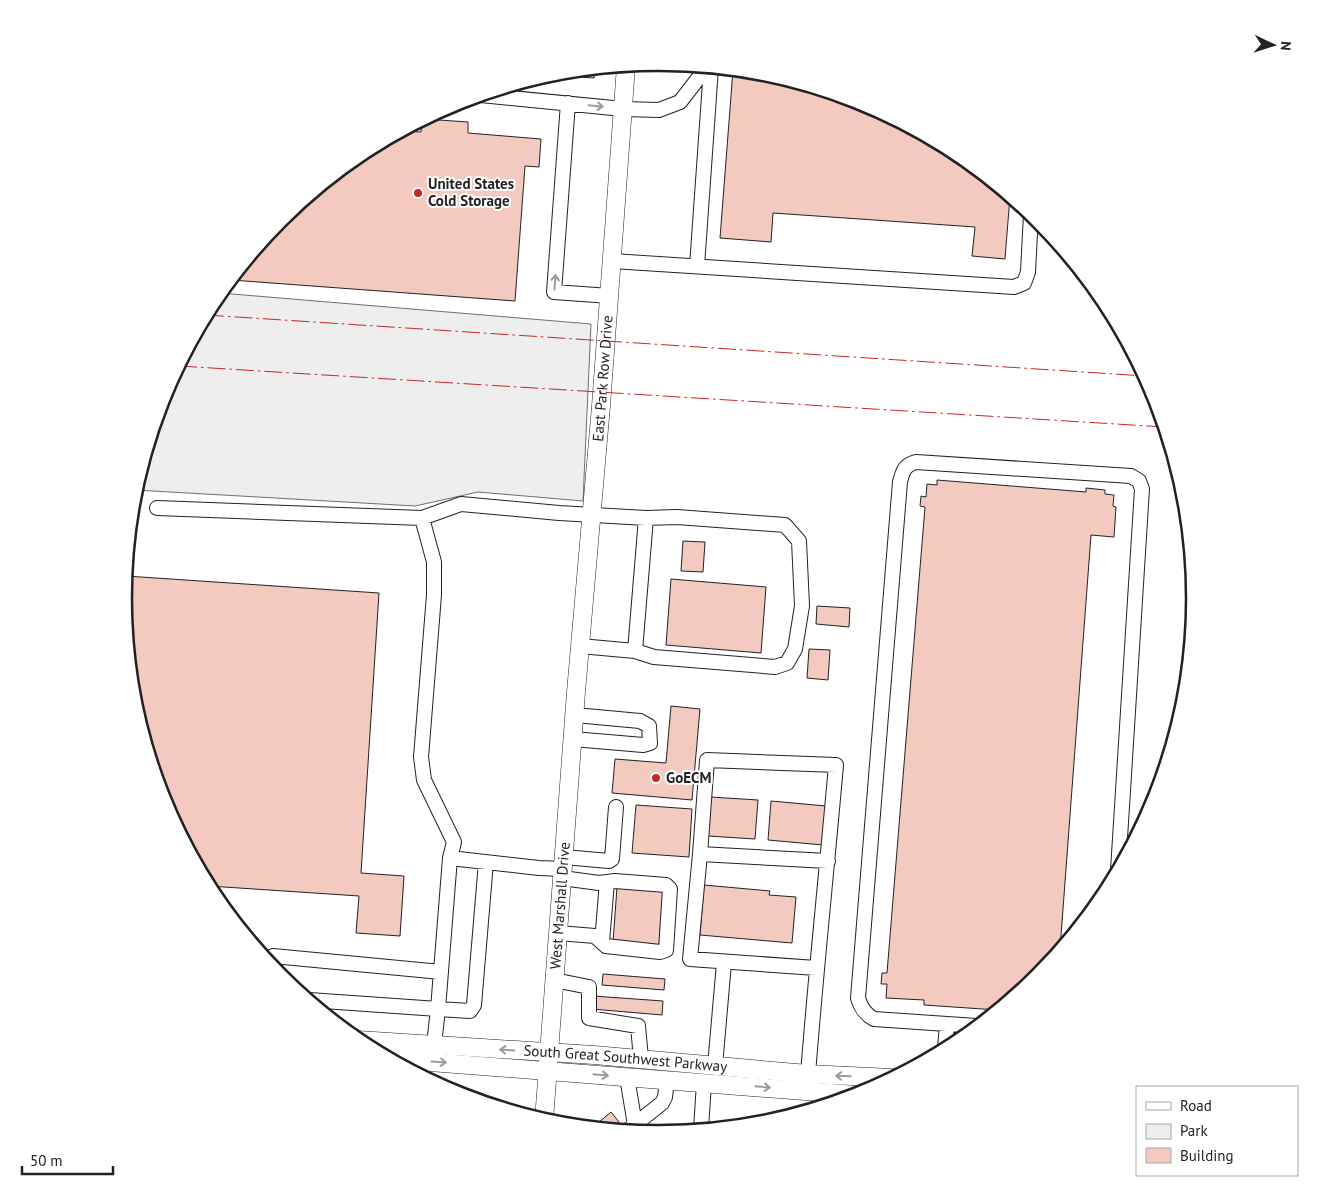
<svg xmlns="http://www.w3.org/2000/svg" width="1318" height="1196" font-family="'PT Sans',sans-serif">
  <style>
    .green { fill: #eee; stroke: #6f6f6f }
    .building { fill: #f3c9c0; stroke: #222 }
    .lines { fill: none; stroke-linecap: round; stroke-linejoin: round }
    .minor-casing { stroke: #222; stroke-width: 16 }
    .major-casing { stroke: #222; stroke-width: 19 }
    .minor { stroke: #fff; stroke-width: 14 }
    .major { stroke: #fff; stroke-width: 18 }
    .power { stroke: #c62828; stroke-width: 1; stroke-dasharray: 18 4 2.5 4; stroke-linecap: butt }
    .oneway { stroke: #9c9c9c }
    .poi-dot { fill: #c62828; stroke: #fff; stroke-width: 2 }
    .labels { text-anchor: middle; stroke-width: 4; stroke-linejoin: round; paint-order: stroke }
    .poi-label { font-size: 15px; font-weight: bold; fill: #222; stroke: #fff; text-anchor: start }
    .street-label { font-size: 15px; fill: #222; stroke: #fff }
    .rim { fill: none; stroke: #222; stroke-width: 2.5 }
  </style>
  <rect width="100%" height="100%" fill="#fff"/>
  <!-- green -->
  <path class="green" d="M220,293L591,324L583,501L478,492L415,506L135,490L164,393L214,300Z"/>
  <!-- building -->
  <path class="building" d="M595,69L594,78L547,75L555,73Z
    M733,70L764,73L864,103L957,153L1010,196L1005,259L972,256L975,227L773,213L771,242L720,238Z
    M425,119L468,122V133L541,139L539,167L525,166L515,301L231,280L281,219L362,153L403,131L421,132L422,120Z
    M937,480L1086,492V488L1105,490V494L1114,495L1113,506L1116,507L1114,537L1091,535L1060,949L1037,977L997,1010L924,1005V1000L886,998L887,984H881L882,973H887L925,507L920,506L921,496L926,497L927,484L937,485Z
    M683,541L705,542L703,572L681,571Z
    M126,576L379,593L361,873L404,876L400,936L356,933L359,896L209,886L164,803L134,702L124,598Z
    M671,579L766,587L761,653L666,645Z
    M817,606L850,608L849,627L816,624Z
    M809,649L830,650L828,680L807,678Z
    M671,706L700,709L692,800L612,793L615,759L666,763Z
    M711,797L758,800L755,839L708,836Z
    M771,801L826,806L823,845L768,840Z
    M636,805L692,809L689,857L632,853Z
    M704,885L770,891L769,895L796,897L792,943L700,935Z
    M617,887L663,891L659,946L613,942Z
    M603,974L665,979L664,990L602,985Z
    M593,996L663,1001L662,1015L592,1009Z
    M611,1112L619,1122L611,1129L593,1127Z"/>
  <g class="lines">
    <defs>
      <path id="minor" d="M481,95L623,109L659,110L680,102L707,67
        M568,103L554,292L610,296
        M612,261L1014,287L1024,283L1028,272L1031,214
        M697,266L711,68
        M157,508L422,518
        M635,651L654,657L775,667L787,663L795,649L802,606L799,541L785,525L677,517L646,518
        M573,739L643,745L650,743L649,726L640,721L575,715
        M700,854L707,760L836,765C827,868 816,971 808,1074
        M564,857L609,861L612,859L616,807
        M450,858L539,868L563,869
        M486,862L474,1005L470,1011L438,1009L450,858L454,842L424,780L421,757L434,595V562L422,518L461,504L559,513L646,518L635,651L580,646
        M558,933L595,936L606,946L660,952L666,950L670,889L666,885L615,881L599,883L562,878
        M602,942L607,882
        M272,966L273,956L441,972
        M816,968L690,959L700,854L828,861
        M554,980L589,987V1018L638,1026L641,1059
        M309,1000L438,1009L434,1045
        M947,1024L874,1019C865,1014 861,1008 858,998L900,482C903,470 905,465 916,462L1131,476L1139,481L1142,489L1118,870
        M945,1049L947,1024L977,1026
        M715,1066L724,963
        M627,1077L635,1125
        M701,1129L704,1083
        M628,1130L662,1103L665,1097L667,1080"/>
      <g id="major">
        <path id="s1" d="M358,1040L594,1055L808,1074L892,1078"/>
        <path d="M391,1059L856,1095"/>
        <path id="s2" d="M544,1120L576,692L601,406L626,66"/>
      </g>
    </defs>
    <!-- minor casing -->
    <use href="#minor" class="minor-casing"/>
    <!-- major casing -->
    <use href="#major" class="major-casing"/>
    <!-- minor -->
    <use href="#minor" class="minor"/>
    <!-- major -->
    <use href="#major" class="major"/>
    <!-- power -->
    <path class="power" d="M206,315L1145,376
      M179,366L1164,427"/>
  </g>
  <!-- one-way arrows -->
  <defs><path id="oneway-shaft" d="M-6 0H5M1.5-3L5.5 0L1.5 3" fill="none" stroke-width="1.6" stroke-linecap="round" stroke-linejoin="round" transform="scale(1.25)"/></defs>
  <g class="oneway">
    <use href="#oneway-shaft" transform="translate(596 106) rotate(6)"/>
    <use href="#oneway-shaft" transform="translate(555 282) rotate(-86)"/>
    <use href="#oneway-shaft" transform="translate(507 1050) rotate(-176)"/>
    <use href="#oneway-shaft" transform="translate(439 1062) rotate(4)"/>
    <use href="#oneway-shaft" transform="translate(601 1075) rotate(5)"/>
    <use href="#oneway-shaft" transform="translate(843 1076) rotate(-178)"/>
    <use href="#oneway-shaft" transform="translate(763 1087) rotate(5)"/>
  </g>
  <!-- markers -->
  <g class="poi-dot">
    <circle cx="418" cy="193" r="5"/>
    <circle cx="656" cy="778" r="5"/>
  </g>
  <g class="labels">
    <!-- poi labels -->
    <g class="poi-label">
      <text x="428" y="189">United States<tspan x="428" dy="17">Cold Storage</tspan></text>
      <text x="666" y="783">GoECM</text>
    </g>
    <!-- street labels -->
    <g class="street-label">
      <text dy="5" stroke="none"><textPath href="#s2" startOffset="744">East Park Row Drive</textPath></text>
      <text dy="5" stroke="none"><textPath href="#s2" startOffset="215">West Marshall Drive</textPath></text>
      <text dy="5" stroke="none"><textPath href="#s1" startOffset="268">South Great Southwest Parkway</textPath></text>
    </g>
  </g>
  <!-- crop -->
  <path d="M0 0H1318V1196H0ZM132 598a527 527 0 1 1 1054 0a527 527 0 1 1-1054 0Z" fill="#fff" fill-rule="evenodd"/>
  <path class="rim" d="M132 598a527 527 0 1 1 1054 0a527 527 0 1 1-1054 0Z"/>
  <!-- legend -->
  <rect x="1136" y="1086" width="162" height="90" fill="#ffffff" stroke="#a7a7a7"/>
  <rect x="1146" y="1102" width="25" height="8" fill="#ffffff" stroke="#a7a7a7"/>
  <text x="1180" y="1111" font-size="15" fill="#222222">Road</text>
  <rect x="1146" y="1124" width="25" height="15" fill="#eeeeee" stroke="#a7a7a7"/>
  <text x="1180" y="1136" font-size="15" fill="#222222">Park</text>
  <rect x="1146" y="1148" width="25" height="15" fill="#f3c9c0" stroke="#a7a7a7"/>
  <text x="1180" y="1161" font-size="15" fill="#222222">Building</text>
  <!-- north arrow -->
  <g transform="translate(1273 45) rotate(94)" stroke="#ffffff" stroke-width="4" paint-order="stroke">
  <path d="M0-4L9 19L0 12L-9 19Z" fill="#222222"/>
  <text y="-8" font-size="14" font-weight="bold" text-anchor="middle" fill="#222222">N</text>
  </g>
  <!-- scale -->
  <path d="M22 1166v8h91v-8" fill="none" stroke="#222222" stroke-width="2.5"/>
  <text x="30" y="1166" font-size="15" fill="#222222" stroke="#ffffff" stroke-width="4" paint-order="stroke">50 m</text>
</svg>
